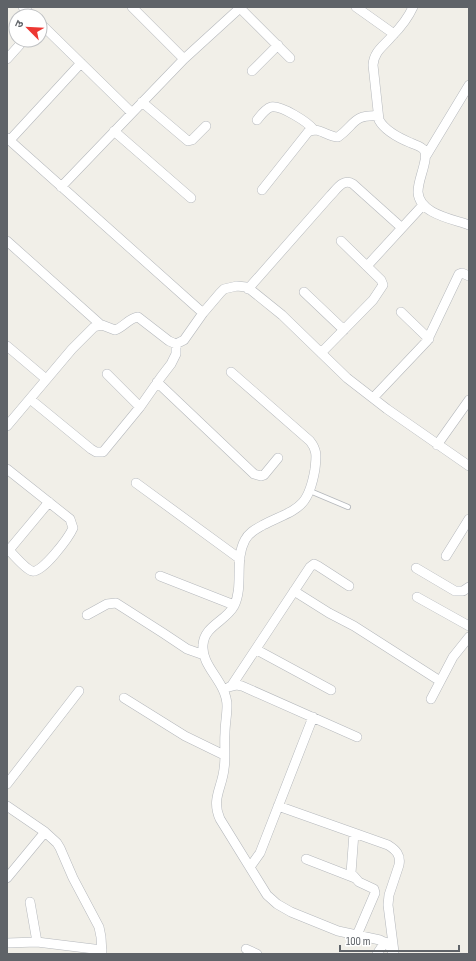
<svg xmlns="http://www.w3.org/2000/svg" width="476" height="961" font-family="'Sofia Sans Condensed','Noto Sans Devanagari',sans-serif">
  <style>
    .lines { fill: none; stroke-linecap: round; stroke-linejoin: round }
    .service-casing { stroke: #b5b8bc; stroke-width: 6 }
    .minor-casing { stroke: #b5b8bc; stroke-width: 10 }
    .service { stroke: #fff; stroke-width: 4.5 }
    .minor { stroke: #fff; stroke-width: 9 }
  </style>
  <rect width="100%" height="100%" fill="#f1efe8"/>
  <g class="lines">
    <defs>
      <path id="service" d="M310,491L348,507"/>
      <path id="minor" d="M23,7L32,16
        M132,7L184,59
        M239,7L290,58
        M356,7L394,34
        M413,7C408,18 401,27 392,36C384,46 374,51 373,65L379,120C385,131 399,138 411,143C415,145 421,146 424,150C427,155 425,160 424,165C422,174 418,183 418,192C419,214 453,219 469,225
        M40,23L132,113L61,187
        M7,59L24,40
        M252,71L278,45
        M142,102L188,141L192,140L206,126
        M132,113L184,59L241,7
        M257,120C261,115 265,109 271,107C281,105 308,122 314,130
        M114,131L191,198
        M7,138L203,313
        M10,140L81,63
        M426,156L469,85
        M262,190L308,132C319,126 327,137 338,137C355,125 353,114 378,116
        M7,241L101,325
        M367,266L423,205
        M248,289L330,196C337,189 343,178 353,184L402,228
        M304,292L344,330
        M401,312L429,339
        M7,346L46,379
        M321,353L373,300L383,285L381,280L341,241
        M231,372L310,441C318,451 316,458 315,469C308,510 297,508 263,525C256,529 249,532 245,540C234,560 244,586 234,606C226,621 204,626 203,645C201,667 227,682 227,706C227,715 225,724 225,733C224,745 226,757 224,769C222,788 211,799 220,819L267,895L277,904L291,912L338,931L380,940L388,944L394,954
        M107,374L140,407
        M157,382L254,474L261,476L264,475L278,458
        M373,398L427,341L459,274L462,273L469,276
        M30,399L91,449L96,452H103L140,407L161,377L171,364L176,354V344
        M7,426L72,349L94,327L102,325L115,330C124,327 129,318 138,317L169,341L176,344L184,340L203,313L220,293L224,289L237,286L246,287L251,290L282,315L347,378L387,409L469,466
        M437,445L469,400
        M7,469L70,519L73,528C69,537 42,574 32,571C25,569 12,553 7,548
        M136,483L240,559
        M9,550L49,502
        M446,556L469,519
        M416,568L455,591H463L469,587
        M160,576L234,605
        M294,591L329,613L354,626L440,681
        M417,597L469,626
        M87,615L107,604L116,603L163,633L187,649L204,655
        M257,650L331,690
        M232,685L310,567L314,564L318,566L349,586
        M229,687L237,685L242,686L357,737
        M124,698L185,736L224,755
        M431,699L453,657L469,637
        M7,784L79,691
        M7,806L45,832L57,843L60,848L73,878L99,927L101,937L102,954
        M278,806L388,845C396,850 401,855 399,865L389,895L388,905L394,952
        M354,833L351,873L359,882L374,889L375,893L357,935
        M306,859L355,878
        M250,867L260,853L313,717
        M7,878L45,832
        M30,902L37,942
        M7,943L37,942L102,950
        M246,949L257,954
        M377,954L385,942"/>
    </defs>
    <!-- service casing -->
    <use href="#service" class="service-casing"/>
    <!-- minor casing -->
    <use href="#minor" class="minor-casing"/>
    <!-- service -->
    <use href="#service" class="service"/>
    <!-- minor -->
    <use href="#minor" class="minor"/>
  </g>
  <!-- border -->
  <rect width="476" height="961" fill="none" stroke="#5f6368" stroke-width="16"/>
  <!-- north arrow -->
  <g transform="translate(28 28) rotate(294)"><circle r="19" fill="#ffffff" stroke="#bfc1c3"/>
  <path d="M0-3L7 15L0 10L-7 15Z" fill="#ed3732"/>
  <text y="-6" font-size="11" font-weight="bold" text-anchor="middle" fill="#5f6368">उ</text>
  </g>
  <!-- scale -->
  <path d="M340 945v6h119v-6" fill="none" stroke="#5f6368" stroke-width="2"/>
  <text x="346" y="945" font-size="12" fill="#5f6368" stroke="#ffffff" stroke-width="3" paint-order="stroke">100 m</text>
</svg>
